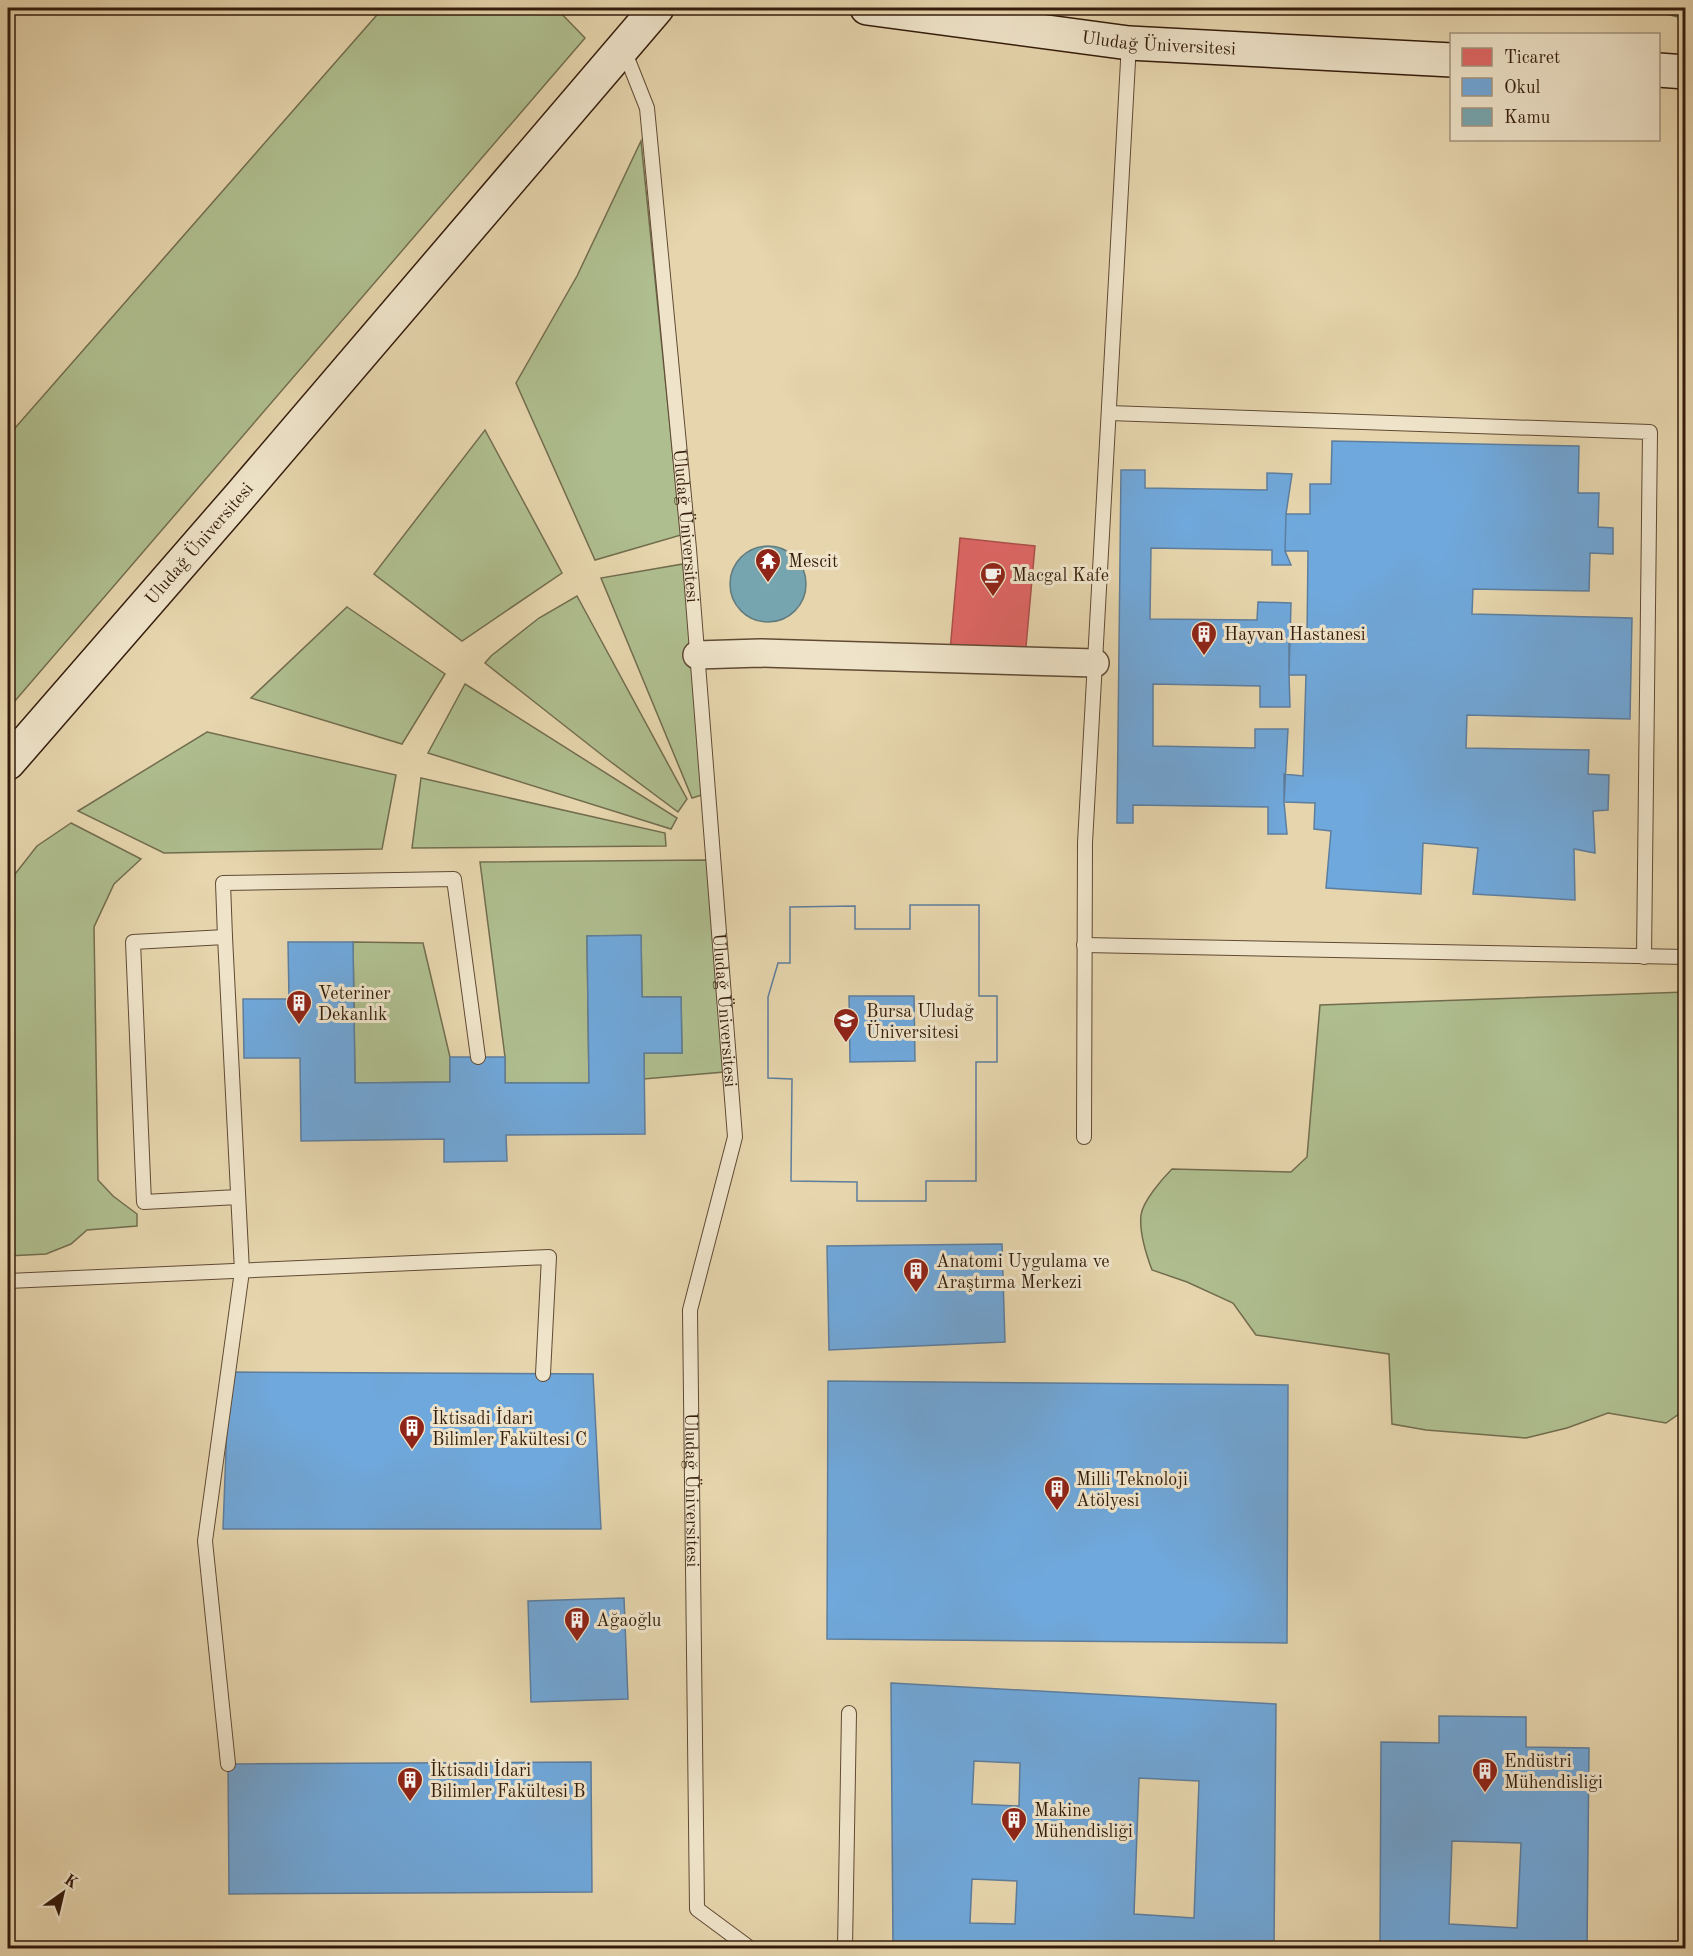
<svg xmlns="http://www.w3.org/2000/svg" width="1693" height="1956" font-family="'Old Standard TT',serif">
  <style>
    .green { fill: #afbe8f; stroke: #726d4e; stroke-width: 1.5 }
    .shops { fill: #e06666; stroke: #ac504b; stroke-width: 1.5 }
    .schools { fill: #6fa8dc; stroke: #5d7e9e; stroke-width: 1.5; fill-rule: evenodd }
    .public { fill: #76a5af; stroke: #627c7e; stroke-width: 1.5 }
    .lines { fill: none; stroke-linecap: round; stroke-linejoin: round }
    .lane-casing { stroke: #604a34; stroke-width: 16 }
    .street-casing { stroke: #604a34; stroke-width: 30 }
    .secondary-casing { stroke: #341c0c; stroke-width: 36 }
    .lane { stroke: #efe4ca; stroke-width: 14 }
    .street { stroke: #efe4ca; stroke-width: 27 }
    .secondary { stroke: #efe4ca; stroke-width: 33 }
    .labels { text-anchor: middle; stroke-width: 6; stroke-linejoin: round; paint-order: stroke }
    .street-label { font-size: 18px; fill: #341c0c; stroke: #efe4ca }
    .poi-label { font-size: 18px; fill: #341c0c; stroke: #efe4ca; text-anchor: start }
  </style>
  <rect width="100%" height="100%" fill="#e6d5ad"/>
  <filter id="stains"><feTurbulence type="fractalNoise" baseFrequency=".00333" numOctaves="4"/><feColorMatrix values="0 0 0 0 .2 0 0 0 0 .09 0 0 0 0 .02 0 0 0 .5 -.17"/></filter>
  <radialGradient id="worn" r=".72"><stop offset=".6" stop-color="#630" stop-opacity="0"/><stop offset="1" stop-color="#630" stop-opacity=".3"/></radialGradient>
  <!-- green -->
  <path class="green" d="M383,8H556L585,38L8,709V436Z
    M1644,8H1685V19Z
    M641,141L681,535L595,560L516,383L577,276Z
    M485,430L562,573L462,641L374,574Z
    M683,564L705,794L692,798L601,578Z
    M577,596L687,799L678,812L607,759L485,663L491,656L539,618Z
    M347,607L445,674L402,744L251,698Z
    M465,684L677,818L671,829L428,753Z
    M207,732L396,775L382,849L164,853L78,811Z
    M421,778L665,833L666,846L412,848Z
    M71,823L141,859L114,884L94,927L98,1180L113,1196L137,1214V1226L87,1230L71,1244L46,1254L8,1256V883L37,846Z
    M708,860L724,1072L644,1079V1053H682L681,997H642L641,936H587L589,1083H505V1057L480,862Z
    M353,942L423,943L450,1057V1082L355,1083Z
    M1685,992L1686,1409L1666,1423L1608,1413L1567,1428L1526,1438L1426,1430L1392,1424L1389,1354L1256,1335L1233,1303L1187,1282L1152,1270C1146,1254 1139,1233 1141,1215C1143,1201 1162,1179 1172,1169L1291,1172L1307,1157L1320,1005Z"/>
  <!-- shops -->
  <path class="shops" d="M960,538L1035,546L1025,658L950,651Z"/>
  <!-- schools -->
  <path class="schools" d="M1332,441L1579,446L1578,493H1599L1598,527L1613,528V554L1590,553L1589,591L1473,589L1472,614L1632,618L1630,719L1467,715L1466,748L1589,750L1588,774L1609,775L1608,810L1593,811L1595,853L1574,849L1575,900L1473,894L1478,848L1423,843L1421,894L1326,888L1331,831L1314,829L1315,803L1284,802V774L1303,776L1306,675H1289V639H1307L1308,551H1285L1286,514H1310V484H1331Z
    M1121,470H1145V488L1267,490V473L1292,474L1286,514L1285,551L1291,565H1272V550L1151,548L1150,619L1257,620L1258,602L1291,603L1289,675L1290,707H1260V686L1153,684V746L1255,748V729H1288L1284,802L1287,834H1268V807L1133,805V823H1117Z
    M910,905H979V996H997V1062H976V1181H926V1201H857V1182L791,1181L792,1079L768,1078V997L778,963H790V907L855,906V929H910ZM849,996H914L915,1061L850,1062Z
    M910,905H979V996H997V1062H976V1181H926V1201H857V1182L791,1181L792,1079L768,1078V997L778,963H790V907L855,906V929H910Z
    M641,935L642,997H681L682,1053H644L645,1134L506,1135L507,1161L444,1162V1139L301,1141L300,1058H244L243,999H289L288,942H353L355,1083L450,1082V1057H505V1083H589L587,936Z
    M1002,1244L1005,1342L829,1350L827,1246Z
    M229,1372L593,1374L601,1529H223Z
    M828,1381L1288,1385L1287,1643L827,1639Z
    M624,1598L628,1699L531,1702L528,1601Z
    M891,1683L1276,1704L1274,1948H893ZM974,1761L1020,1763L1019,1806L972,1804ZM1139,1778L1199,1781L1194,1918L1134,1914ZM972,1879L1017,1881L1015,1924L970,1923Z
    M1439,1716L1526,1717V1747L1589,1748L1587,1948H1380L1381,1742L1439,1743ZM1452,1841L1521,1843L1517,1928L1449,1924Z
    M591,1762L592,1892L229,1894L228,1764Z"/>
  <!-- public -->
  <path class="public" d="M730 584a38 38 0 1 1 76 0a38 38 0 1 1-76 0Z"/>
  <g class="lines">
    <defs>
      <g id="lane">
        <path id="s1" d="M624,50L647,108L689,549L735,1137L690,1310L697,1909L747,1946L746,1948"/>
        <path d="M1109,413L1650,432L1644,957"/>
        <path d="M225,937L223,883L454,879L478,1057"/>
        <path d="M1084,945L1686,957"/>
        <path d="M1084,1137L1085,843L1129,43"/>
        <path d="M8,1281L549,1257L543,1374"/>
        <path d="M228,1764L205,1541L242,1271L225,937L133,942L144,1202L238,1197"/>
        <path d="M845,1948L849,1713"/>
      </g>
      <path id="street" d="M697,655L760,653L1095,663"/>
      <g id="secondary">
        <path id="s2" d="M867,8L1129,43L1452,60"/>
        <path d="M1658,70L1686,72"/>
        <path id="s3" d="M8,763L240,496L657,8"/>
      </g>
    </defs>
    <!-- lane casing -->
    <use href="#lane" class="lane-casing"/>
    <!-- street casing -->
    <use href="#street" class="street-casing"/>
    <!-- secondary casing -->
    <use href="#secondary" class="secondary-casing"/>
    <!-- lane -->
    <use href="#lane" class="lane"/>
    <!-- street -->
    <use href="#street" class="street"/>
    <!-- secondary -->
    <use href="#secondary" class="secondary"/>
  </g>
  <!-- icons -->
  <defs>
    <symbol id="temple-pin" viewBox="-11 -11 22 30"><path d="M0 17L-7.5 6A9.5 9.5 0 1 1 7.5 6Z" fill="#8f2418" stroke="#efe4ca"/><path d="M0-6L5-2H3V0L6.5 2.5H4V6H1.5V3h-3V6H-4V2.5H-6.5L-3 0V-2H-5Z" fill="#fff"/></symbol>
    <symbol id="cafe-pin" viewBox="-11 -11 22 30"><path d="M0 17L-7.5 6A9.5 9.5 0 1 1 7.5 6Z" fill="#8f2418" stroke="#efe4ca"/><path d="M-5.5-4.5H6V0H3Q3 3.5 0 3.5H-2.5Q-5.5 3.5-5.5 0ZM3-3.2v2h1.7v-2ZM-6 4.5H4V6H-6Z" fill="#fff"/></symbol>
    <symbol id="building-pin" viewBox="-11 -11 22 30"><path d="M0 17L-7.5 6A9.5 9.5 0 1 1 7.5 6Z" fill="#8f2418" stroke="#efe4ca"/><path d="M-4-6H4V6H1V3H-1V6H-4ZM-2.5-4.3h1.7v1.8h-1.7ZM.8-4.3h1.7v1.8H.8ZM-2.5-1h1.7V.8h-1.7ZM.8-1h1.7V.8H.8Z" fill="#fff"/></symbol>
    <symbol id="university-pin" viewBox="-11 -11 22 30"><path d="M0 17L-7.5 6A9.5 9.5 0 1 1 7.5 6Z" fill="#8f2418" stroke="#efe4ca"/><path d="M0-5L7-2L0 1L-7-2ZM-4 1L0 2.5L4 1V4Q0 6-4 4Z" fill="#fff"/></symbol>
  </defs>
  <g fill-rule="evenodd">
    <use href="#temple-pin" x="753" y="546" width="30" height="40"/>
    <use href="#cafe-pin" x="978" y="560" width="30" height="40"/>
    <use href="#building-pin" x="1189" y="619" width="30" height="40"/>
    <use href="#building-pin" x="284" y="988" width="30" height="40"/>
    <use href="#university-pin" x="831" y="1006" width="30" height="40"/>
    <use href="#building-pin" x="901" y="1256" width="30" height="40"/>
    <use href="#building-pin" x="397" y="1413" width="30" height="40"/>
    <use href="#building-pin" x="1042" y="1474" width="30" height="40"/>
    <use href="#building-pin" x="562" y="1605" width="30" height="40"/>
    <use href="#building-pin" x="1470" y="1756" width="30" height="40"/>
    <use href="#building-pin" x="395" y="1765" width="30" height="40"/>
    <use href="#building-pin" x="999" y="1805" width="30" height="40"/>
  </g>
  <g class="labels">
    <!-- street labels -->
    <g class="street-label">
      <text dy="6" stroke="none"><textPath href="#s2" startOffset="294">Uludağ Üniversitesi</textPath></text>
      <text dy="6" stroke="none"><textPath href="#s1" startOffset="482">Uludağ Üniversitesi</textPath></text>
      <text dy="6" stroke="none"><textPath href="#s3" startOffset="291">Uludağ Üniversitesi</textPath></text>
      <text dy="6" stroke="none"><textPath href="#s1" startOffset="968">Uludağ Üniversitesi</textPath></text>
      <text dy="6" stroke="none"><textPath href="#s1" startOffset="1454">Uludağ Üniversitesi</textPath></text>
    </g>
    <!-- poi labels -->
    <g class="poi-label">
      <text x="788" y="567">Mescit</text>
      <text x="1012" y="581">Macgal Kafe</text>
      <text x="1224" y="640">Hayvan Hastanesi</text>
      <text x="318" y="999">Veteriner<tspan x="318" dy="21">Dekanlık</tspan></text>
      <text x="866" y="1017">Bursa Uludağ<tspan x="866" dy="21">Üniversitesi</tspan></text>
      <text x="936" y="1267">Anatomi Uygulama ve<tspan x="936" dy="21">Araştırma Merkezi</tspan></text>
      <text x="432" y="1424">İktisadi İdari<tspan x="432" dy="21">Bilimler Fakültesi C</tspan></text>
      <text x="1076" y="1485">Milli Teknoloji<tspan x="1076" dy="21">Atölyesi</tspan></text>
      <text x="596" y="1626">Ağaoğlu</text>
      <text x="1504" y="1767">Endüstri<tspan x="1504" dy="21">Mühendisliği</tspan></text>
      <text x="430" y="1776">İktisadi İdari<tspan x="430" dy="21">Bilimler Fakültesi B</tspan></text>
      <text x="1034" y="1816">Makine<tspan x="1034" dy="21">Mühendisliği</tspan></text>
    </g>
  </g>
  <!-- margin -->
  <rect width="1693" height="1956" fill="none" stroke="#e6d5ad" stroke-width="30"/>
  <rect x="9" y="9" width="1675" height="1938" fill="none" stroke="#341c0c" stroke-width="3"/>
  <rect x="15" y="15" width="1663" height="1926" fill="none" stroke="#341c0c" stroke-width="1.5"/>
  <!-- legend -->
  <rect x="1450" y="33" width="210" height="108" fill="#efe4ca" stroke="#a4947e" stroke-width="1.5"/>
  <rect x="1462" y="48" width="30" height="18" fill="#e06666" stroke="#a4947e" stroke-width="1.5"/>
  <text x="1504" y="63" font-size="18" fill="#341c0c">Ticaret</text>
  <rect x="1462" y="78" width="30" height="18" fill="#6fa8dc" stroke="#a4947e" stroke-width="1.5"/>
  <text x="1504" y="93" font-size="18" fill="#341c0c">Okul</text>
  <rect x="1462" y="108" width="30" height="18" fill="#76a5af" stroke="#a4947e" stroke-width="1.5"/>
  <text x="1504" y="123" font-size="18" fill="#341c0c">Kamu</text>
  <!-- north arrow -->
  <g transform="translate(63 1893) rotate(34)" stroke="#efe4ca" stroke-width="4.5" paint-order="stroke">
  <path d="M0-4.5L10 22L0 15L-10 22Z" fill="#341c0c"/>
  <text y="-9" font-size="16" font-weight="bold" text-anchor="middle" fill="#341c0c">K</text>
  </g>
  <rect width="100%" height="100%" filter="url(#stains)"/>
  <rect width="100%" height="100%" fill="url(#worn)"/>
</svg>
